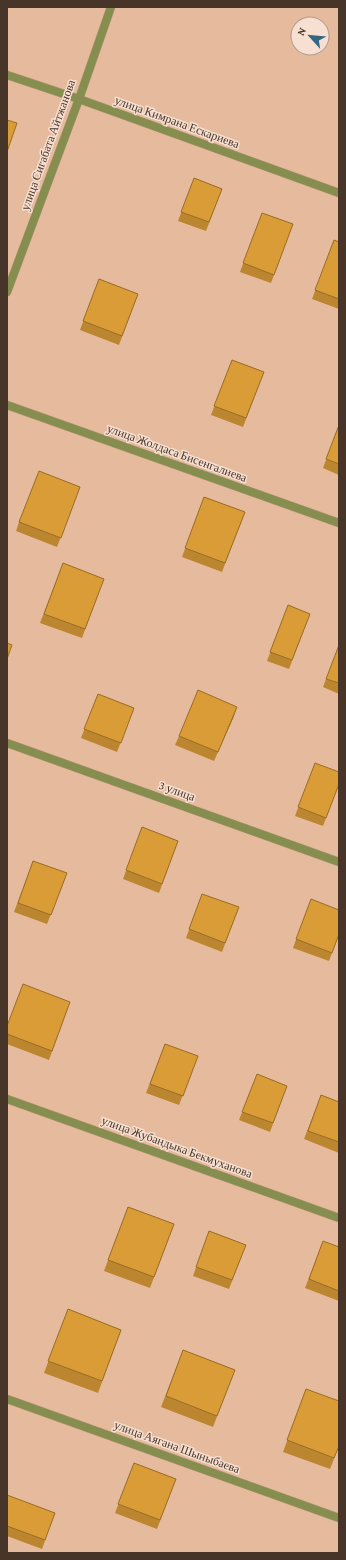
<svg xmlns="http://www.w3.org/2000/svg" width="346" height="1560" font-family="'Crimson Pro',serif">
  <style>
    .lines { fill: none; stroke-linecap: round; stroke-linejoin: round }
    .street-casing { stroke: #c09a81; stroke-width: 9 }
    .street { stroke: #858e4e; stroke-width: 8 }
    .wall { fill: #bb862f }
    .shaded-wall { fill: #996d26 }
    .building { fill: #da9c37; stroke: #996d26 }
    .labels { text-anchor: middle; stroke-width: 3; stroke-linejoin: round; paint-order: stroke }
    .street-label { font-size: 12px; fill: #473529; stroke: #f7e0d1 }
  </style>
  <rect width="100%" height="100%" fill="#e6ba9d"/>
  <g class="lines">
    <defs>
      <path id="street" d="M7,75L79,99L339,193
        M7,292L79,99L111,7
        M7,405L339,523
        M7,743L339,862
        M7,1099L339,1218
        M7,1399L339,1518"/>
    </defs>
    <!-- street casing -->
    <use href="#street" class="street-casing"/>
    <!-- street -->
    <use href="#street" class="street"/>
  </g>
  <!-- wall -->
  <path class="wall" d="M194,178L222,189L206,231L178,221Z
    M262,213L293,224L271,283L240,272Z
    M334,240L339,242V309L312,299Z
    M99,279L138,294L119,345L80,330Z
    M232,360L264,372L243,427L211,415Z
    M339,425V475L323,468Z
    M80,487L57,547L16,531L19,522Z
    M204,497L245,512L222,572L182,557Z
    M63,563L104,579L82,638L40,623Z
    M288,605L310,614L289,669L267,661Z
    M339,645V694L323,687Z
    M98,694L134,708L117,752L81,738Z
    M234,716L214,761L175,745L179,736Z
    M315,763L339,784L323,826L295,816Z
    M142,827L178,841L159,893L123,879Z
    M33,861L67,873L47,924L14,912Z
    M202,894L239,907L222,952L186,938Z
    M311,899L339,934L329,961L293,948Z
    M70,1002L49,1060L7,1044V1026Z
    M165,1044L198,1056L179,1105L146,1093Z
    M257,1074L287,1086L270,1132L239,1120Z
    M321,1095L339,1102V1153L304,1139Z
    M128,1207L174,1224L150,1288L104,1271Z
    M209,1231L246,1245L229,1289L193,1276Z
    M323,1241L339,1247V1301L305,1288Z
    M68,1309L121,1330L98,1393L44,1373Z
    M183,1350L235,1370L213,1427L161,1407Z
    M306,1389L339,1446L330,1469L283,1452Z
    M134,1463L176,1479L157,1529L115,1513Z
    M7,1495L55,1513L42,1549L7,1536Z"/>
  <!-- shaded-wall -->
  <path class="shaded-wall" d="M237,707L234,716L214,761L218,752Z"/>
  <!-- building -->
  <path class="building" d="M7,120L17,123L7,152Z
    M194,178L222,189L209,222L181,212Z
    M262,213L293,224L274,275L243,263Z
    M334,240L339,242V299L315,290Z
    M99,279L138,294L122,336L83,321Z
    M232,360L264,372L246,418L214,406Z
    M339,425V464L326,459Z
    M39,471L80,487L61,538L19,522Z
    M204,497L245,512L225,563L185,548Z
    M63,563L104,579L85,629L44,614Z
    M288,605L310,614L292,660L270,652Z
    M7,643L12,645L7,659Z
    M339,645V683L326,679Z
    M198,690L237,707L218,752L179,736Z
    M98,694L134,708L121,743L84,729Z
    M315,763L339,772V784L326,818L298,807Z
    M142,827L178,841L162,884L126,870Z
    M33,861L67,873L51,915L18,903Z
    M202,894L239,907L225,943L189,929Z
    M311,899L339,910V934L332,953L296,939Z
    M23,984L70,1002L52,1051L7,1034V1026Z
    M165,1044L198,1056L183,1096L150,1084Z
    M257,1074L287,1086L273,1123L242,1112Z
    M321,1095L339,1102V1142L308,1131Z
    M128,1207L174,1224L154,1277L108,1260Z
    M209,1231L246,1245L232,1280L196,1267Z
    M323,1241L339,1247V1291L309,1279Z
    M68,1309L121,1330L102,1381L48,1361Z
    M183,1350L235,1370L217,1416L166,1396Z
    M306,1389L339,1401V1446L334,1458L287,1440Z
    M134,1463L176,1479L160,1520L118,1504Z
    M7,1495L55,1513L45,1540L7,1526Z"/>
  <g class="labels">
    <!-- street labels -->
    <g class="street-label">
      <text transform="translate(177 122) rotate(20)" y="4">улица Кимрана Ескариева</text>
      <text transform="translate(48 145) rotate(-70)" y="4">улица Сигабата Айтжанова</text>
      <text transform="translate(177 453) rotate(20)" y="4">улица Жолдаса Бисенгалиева</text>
      <text transform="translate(177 791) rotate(20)" y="4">3 улица</text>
      <text transform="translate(177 1147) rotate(20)" y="4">улица Жубандыка Бекмуханова</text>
      <text transform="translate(177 1447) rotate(20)" y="4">улица Аягана Шыныбаева</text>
    </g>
  </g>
  <!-- border -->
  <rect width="346" height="1560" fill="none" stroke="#473529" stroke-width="16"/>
  <!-- north arrow -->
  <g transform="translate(310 36) rotate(297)"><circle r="19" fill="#f7e0d1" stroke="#b19c8e"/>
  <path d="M0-3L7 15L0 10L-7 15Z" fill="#336783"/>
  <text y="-6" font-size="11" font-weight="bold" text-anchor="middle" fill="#473529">N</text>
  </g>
</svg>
